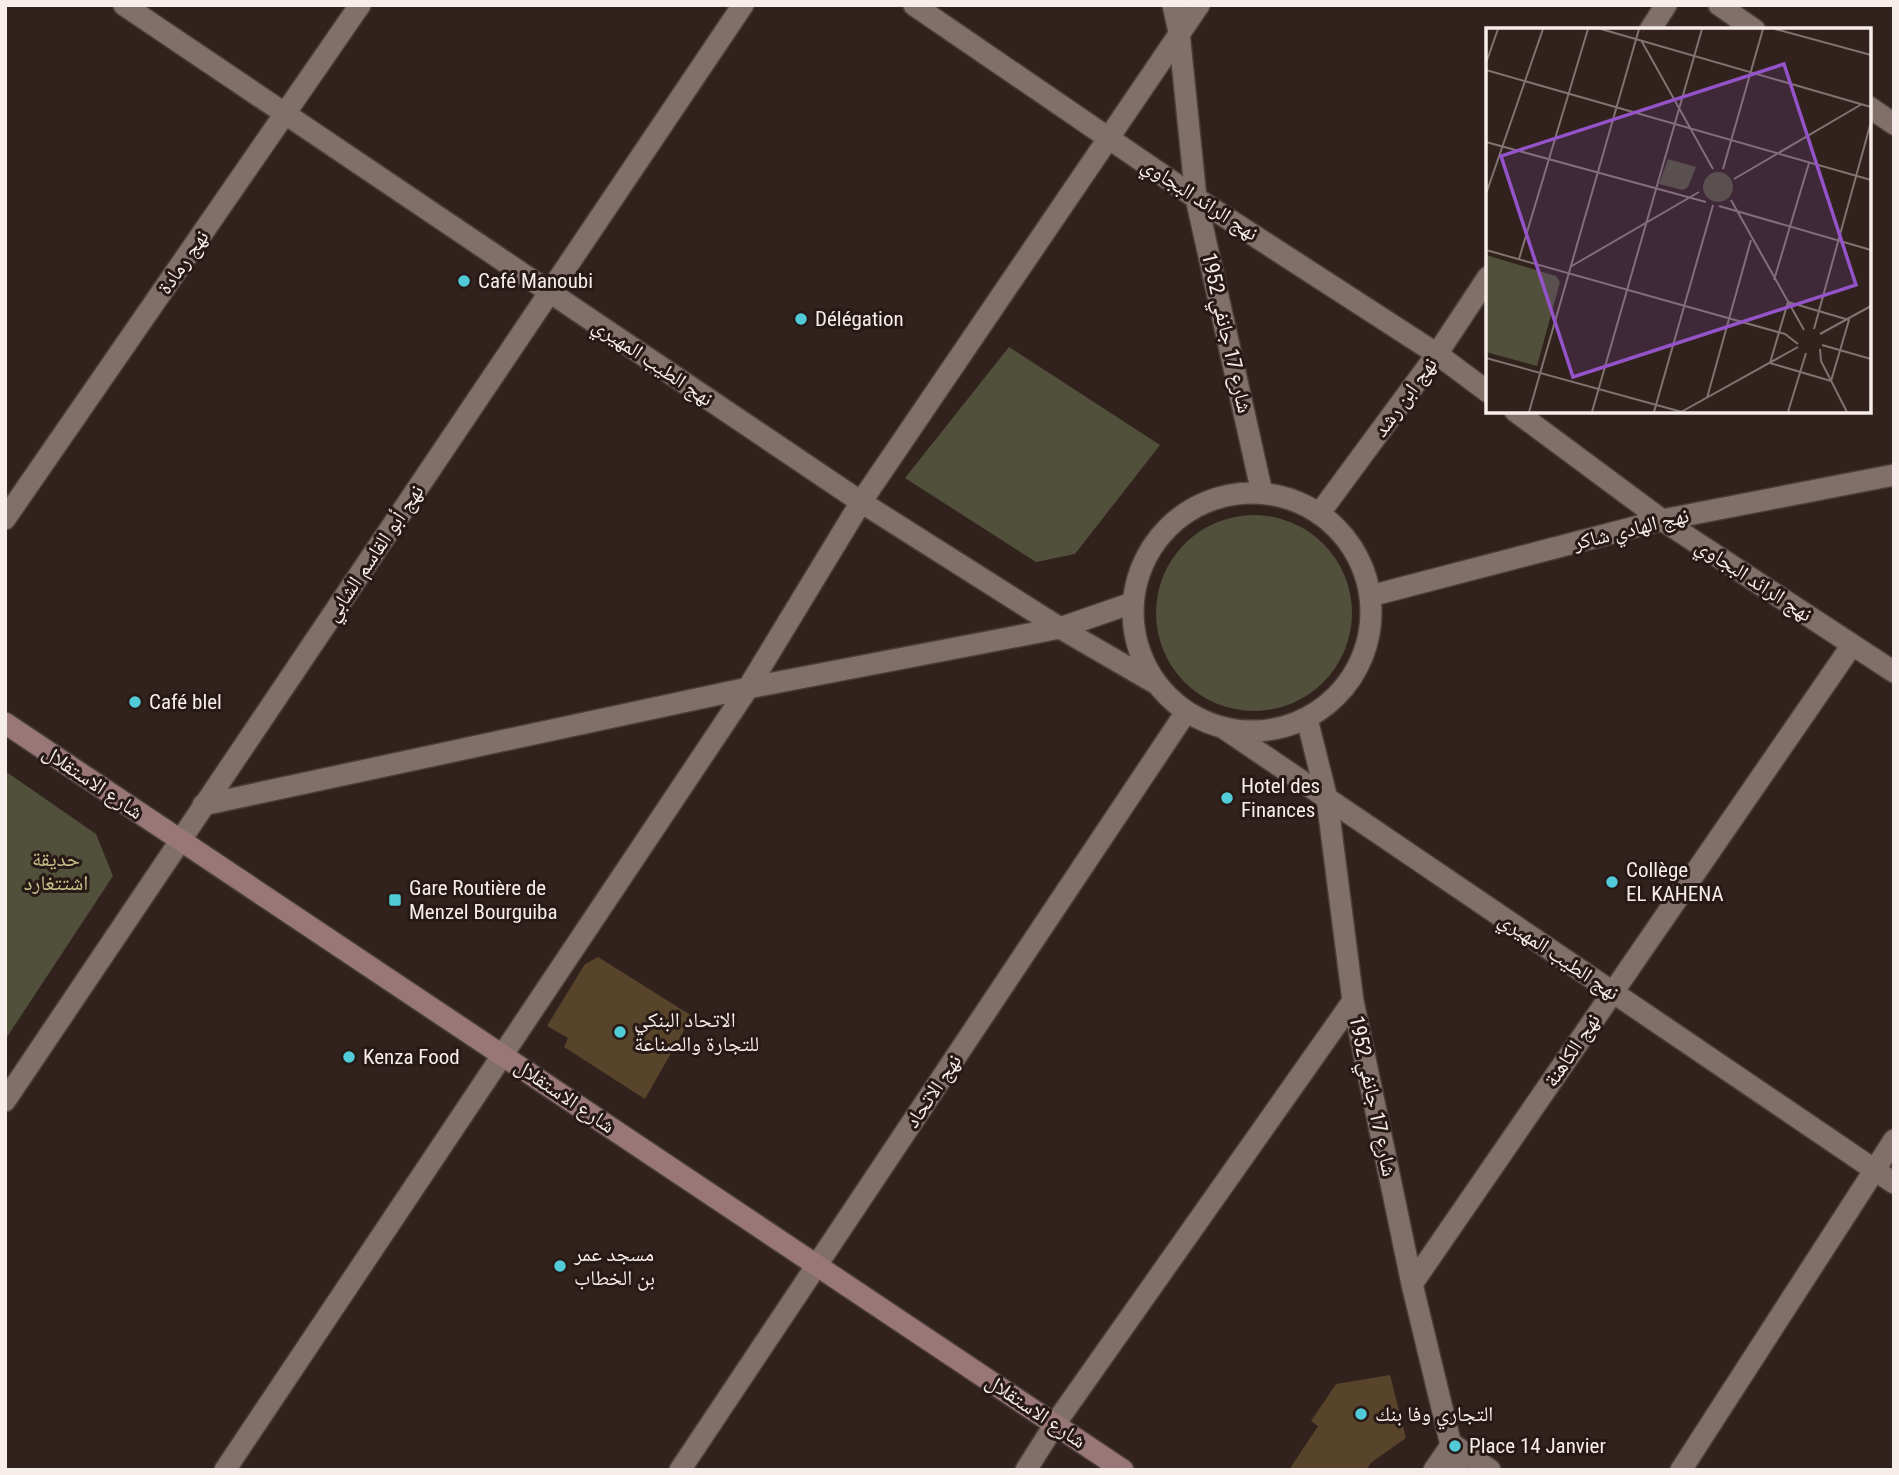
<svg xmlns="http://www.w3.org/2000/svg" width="1899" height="1475" font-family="'Roboto Condensed','Noto Naskh Arabic',sans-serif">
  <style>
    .green { fill: #51503b }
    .building { fill: #58432b }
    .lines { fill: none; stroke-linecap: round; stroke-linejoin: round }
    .minor-casing { stroke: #4a3e3a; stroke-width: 24 }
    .tertiary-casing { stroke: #4a3e3a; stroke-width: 24 }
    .secondary-casing { stroke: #4a3e3a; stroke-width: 24 }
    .minor { stroke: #816f6a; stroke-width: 21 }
    .tertiary { stroke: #816f6a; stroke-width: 21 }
    .secondary { stroke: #997678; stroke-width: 21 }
    .poi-dot { fill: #52cbd9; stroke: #271915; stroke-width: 2.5 }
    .labels { text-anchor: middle; stroke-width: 6; stroke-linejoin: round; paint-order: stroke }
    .street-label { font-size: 21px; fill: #f7edea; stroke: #271915 }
    .poi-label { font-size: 21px; fill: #f7edea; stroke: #271915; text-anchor: start }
    .park-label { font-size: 21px; fill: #c8c48a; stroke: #271915 }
    .inset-road { fill: none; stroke: #807370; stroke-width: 2 }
    .view { fill: #9453c8; fill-opacity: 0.15; stroke: #9453c8; stroke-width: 3.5 }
    .inset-edge { fill: none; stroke: #f7edea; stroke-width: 3.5 }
  </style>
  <rect width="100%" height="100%" fill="#31221e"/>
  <!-- green -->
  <path class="green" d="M1009,347L1160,445L1075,554L1036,562L905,478Z
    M1156 613a98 98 0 1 1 196 0a98 98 0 1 1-196 0Z
    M5,771L96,834L113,876L5,1040Z"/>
  <!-- building -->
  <path class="building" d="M598,957L692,1016L645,1099L564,1047L568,1038L547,1026L585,964Z
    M1390,1375L1406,1438L1372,1462L1366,1470H1289L1318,1426L1311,1421L1336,1384Z"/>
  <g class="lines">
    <defs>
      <path id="minor" d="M124,5L861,502L1060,628L1155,683
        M914,5L1196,198L1437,354L1488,392
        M1173,5L1179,32L1196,198L1262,493
        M1719,5L1755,30
        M1650,30L1666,5
        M1869,107L1894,124
        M1515,411L1662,520L1894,672
        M1133 612a119 119 0 1 1 238 0a119 119 0 1 1-238 0Z
        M1319,514L1437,354L1488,277
        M5,519L360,5
        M1370,596L1662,520L1894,475
        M1307,719L1327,799L1353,1001L1412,1284L1457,1470
        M1225,729L1894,1183
        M203,805L748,688L1060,628L1132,603
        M5,1101L743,5
        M1412,1284L1852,645
        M225,1470L748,688L861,502L1199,5
        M680,1470L1186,712
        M1026,1470L1055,1424L1353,1001
        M1434,1470L1452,1444L1490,1470"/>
      <path id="tertiary" d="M1681,1470L1894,1140"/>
      <path id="secondary" d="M5,723L1123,1470"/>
    </defs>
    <!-- minor casing -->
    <use href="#minor" class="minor-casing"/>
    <!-- tertiary casing -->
    <use href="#tertiary" class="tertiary-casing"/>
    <!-- secondary casing -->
    <use href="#secondary" class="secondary-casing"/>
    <!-- minor -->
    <use href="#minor" class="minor"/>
    <!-- tertiary -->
    <use href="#tertiary" class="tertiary"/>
    <!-- secondary -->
    <use href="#secondary" class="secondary"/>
  </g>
  <!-- markers -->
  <g class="poi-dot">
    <circle cx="464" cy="281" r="7"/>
    <circle cx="801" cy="319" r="7"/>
    <circle cx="135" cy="702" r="7"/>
    <circle cx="1227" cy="798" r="7"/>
    <circle cx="1612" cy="882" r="7"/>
    <rect x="388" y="893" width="14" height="14" rx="3.5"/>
    <circle cx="620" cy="1032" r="7"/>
    <circle cx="349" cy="1057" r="7"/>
    <circle cx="560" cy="1266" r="7"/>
    <circle cx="1361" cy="1414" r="7"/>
    <circle cx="1455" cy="1446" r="7"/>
  </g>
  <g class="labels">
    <!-- street labels -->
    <g class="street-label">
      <text transform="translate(1200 199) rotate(33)" y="7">نهج الرائد البجاوي</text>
      <text transform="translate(183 262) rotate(-55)" y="7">نهج رمادة</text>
      <text transform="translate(1227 333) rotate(77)" y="7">شارع 17 جانفي 1952</text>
      <text transform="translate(653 362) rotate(34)" y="7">نهج الطيب المهيري</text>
      <text transform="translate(1405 397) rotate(-54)" y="7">نهج ابن رشد</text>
      <text transform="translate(1631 529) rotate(-14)" y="7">نهج الهادي شاكر</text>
      <text transform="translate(374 553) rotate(-56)" y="7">نهج أبو القاسم الشابي</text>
      <text transform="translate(1754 580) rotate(33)" y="7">نهج الرائد البجاوي</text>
      <text transform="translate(93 782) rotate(34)" y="7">شارع الاستقلال</text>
      <text transform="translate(1559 956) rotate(34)" y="7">نهج الطيب المهيري</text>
      <text transform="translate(1572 1050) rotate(-56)" y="7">نهج الكاهنة</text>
      <text transform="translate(933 1091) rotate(-56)" y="7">نهج الاتحاد</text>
      <text transform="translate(565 1096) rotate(34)" y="7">شارع الاستقلال</text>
      <text transform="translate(1373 1096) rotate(78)" y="7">شارع 17 جانفي 1952</text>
      <text transform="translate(1036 1411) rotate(34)" y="7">شارع الاستقلال</text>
    </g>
    <!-- poi labels -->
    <g class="poi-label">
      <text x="478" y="288">Café Manoubi</text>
      <text x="815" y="326">Délégation</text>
      <text x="149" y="709">Café blel</text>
      <text x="1241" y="793">Hotel des<tspan x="1241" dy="24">Finances</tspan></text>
      <text x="1626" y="877">Collège<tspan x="1626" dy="24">EL KAHENA</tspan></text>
      <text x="409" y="895">Gare Routière de<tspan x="409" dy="24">Menzel Bourguiba</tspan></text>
      <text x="634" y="1027">الاتحاد البنكي<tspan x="634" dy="24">للتجارة والصناعة</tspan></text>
      <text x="363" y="1064">Kenza Food</text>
      <text x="574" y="1261">مسجد عمر<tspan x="574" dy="24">بن الخطاب</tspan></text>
      <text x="1375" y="1421">التجاري وفا بنك</text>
      <text x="1469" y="1453">Place 14 Janvier</text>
    </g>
    <!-- park labels -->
    <g class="park-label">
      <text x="56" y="866">حديقة<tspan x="56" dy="24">اشتتغارد</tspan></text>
    </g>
  </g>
  <!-- overview -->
  <g transform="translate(1486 28)">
    <rect width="385" height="385" fill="#31221e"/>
    <path d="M182,131L210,139L202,159L197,162L173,156ZM217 159a15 15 0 1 1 30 0a15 15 0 1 1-30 0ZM0,227L70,248L74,254L51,338L0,324Z" fill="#51503b"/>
    <path class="inset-road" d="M115,1L385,79M289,1L385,27M155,12L227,141M0,35L12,1M0,42L385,152M0,114L220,174M237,141L277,1M248,151L376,76M0,166L57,1M245,172L318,302M233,178L385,222M0,222L299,306L312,316M33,231L102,1M84,239L213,164M288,252L323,135M302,274L363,292L345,353L284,335ZM328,301L385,94M334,306L385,278M336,317L385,331M334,321L335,333L361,384M0,330L196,384M221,370L265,212M43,384L153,1M106,384L216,1M168,384L227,177M195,384L312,319M302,384L320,325"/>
    <path class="view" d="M298,36L370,257L87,349L15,128Z"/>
    <rect width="385" height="385" class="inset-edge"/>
  </g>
  <!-- border -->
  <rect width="1899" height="1475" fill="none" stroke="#f7edea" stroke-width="14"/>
</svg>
